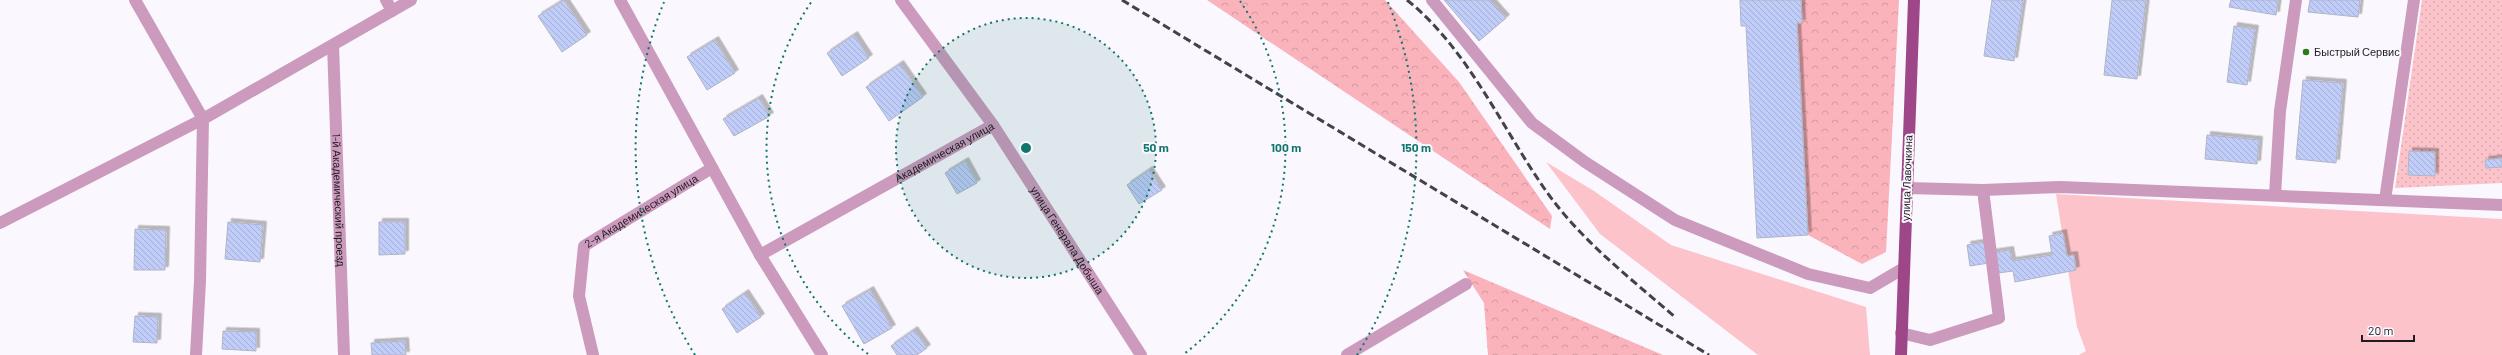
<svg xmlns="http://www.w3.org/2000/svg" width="2502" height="355" font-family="Barlow,sans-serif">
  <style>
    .green { fill: #fcc4ca }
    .forest { fill: url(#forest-crowns) }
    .garden { fill: url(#garden-dots) }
    .building { fill: url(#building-back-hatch); stroke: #b0b5c4; filter: url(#shadow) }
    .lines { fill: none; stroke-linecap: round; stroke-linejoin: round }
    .minor { stroke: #cc9abc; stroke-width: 12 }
    .major { stroke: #9e4788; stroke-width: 12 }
    .rail { stroke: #444247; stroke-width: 3; stroke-dasharray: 8 4; stroke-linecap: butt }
    .ring { fill: none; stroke: #0f766e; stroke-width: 2; stroke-dasharray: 2 4 }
    .poi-dot { fill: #2f771b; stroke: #faf7fe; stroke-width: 1.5 }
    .labels { text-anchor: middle; stroke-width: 4; stroke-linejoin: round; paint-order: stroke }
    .poi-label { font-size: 11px; fill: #1e1c21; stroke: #faf7fe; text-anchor: start }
    .street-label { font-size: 11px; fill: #1e1c21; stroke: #faf7fe }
    .centre { fill: #0f766e; stroke: #faf7fe; stroke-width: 2 }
    .ring-label { font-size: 12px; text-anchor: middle; font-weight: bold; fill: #0f766e; stroke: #faf7fe; stroke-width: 4; stroke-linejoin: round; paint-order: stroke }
  </style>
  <defs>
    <pattern id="forest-crowns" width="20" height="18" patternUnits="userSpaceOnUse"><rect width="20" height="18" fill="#fab2bb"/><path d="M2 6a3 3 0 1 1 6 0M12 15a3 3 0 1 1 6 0" fill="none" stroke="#d698a0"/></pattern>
    <pattern id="garden-dots" width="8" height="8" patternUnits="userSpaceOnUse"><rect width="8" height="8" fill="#fcc4ca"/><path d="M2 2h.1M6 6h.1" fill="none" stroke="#d8a8ad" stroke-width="1.8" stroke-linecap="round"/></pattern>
    <pattern id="building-back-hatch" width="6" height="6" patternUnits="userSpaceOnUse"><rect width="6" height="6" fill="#c0cdf9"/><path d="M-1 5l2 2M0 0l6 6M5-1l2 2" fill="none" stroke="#a5afd5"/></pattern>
    <filter id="shadow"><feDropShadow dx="3.5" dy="-3.5" stdDeviation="0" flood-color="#0004"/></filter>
  </defs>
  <rect width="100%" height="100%" fill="#faf7fe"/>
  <!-- green -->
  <path class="green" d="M1546,162L1594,191L1671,245L1866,307L1870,355H1758L1600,234Z
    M2056,194L2502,219V355H2079L2086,351L2077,327Z"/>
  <!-- forest -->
  <path class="forest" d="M1207,0H1385L1459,82L1552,216L1550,229Z
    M1801,0H1899L1886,252L1862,264L1808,235L1797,23H1802Z
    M1463,270L1663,355H1488L1484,303Z"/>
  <!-- garden -->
  <path class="garden" d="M2422,0H2502V183L2395,188Z"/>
  <!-- building -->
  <path class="building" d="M564,0L587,35L562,52L538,16Z
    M1444,0H1490L1506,18L1479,41Z
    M1740,0H1801L1802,23H1797L1808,235L1757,238L1746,26H1741Z
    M1992,0H2023L2014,61L1984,56Z
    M2112,0H2146L2137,79L2104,75Z
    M2231,0H2278L2276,15L2229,7Z
    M2310,0H2360L2358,17L2308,12Z
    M2234,26L2255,29L2247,85L2227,82Z
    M854,35L869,58L842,76L827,53Z
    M715,40L735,73L707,90L687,57Z
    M900,64L923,97L889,121L866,87Z
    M2303,80L2343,83L2336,163L2296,159Z
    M759,98L770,116L734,136L723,119Z
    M2207,135L2259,140L2257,164L2205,159Z
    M2409,151L2435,152V176L2408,175Z
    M2502,158V167L2486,168L2485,160Z
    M965,161L977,183L957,194L945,173Z
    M1149,170L1162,190L1139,204L1127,185Z
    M228,222L263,225L260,262L225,259Z
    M379,222H405V254L379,255Z
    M135,229L166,230L165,270H134Z
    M2063,233L2067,256L2074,255L2076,270L2015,282L2013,271L1991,274L1989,263L1970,266L1967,245L1987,242L1989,253L2010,250L2012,261L2052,255L2049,236Z
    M870,290L892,328L864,344L842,306Z
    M745,293L761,317L737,333L722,309Z
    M135,316L158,317L157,343L133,342Z
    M914,330L927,348L917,355H897L891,346Z
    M223,331L256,332V351L222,349Z
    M405,341L406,355H372L371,343Z"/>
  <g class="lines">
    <!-- minor -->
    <g class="minor">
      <path d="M135,0L203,119L200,281L196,355"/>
      <path d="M386,0L392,11"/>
      <path id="s1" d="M620,0L760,255L993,125L901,0"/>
      <path d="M1432,0L1532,123L1585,162L1675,220L1808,274L1870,288L1904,268"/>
      <path id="s2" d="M333,45L344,355"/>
      <path id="s3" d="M993,125L1141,355"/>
      <path d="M1907,188L1983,190L2060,187L2502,205"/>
      <path d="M2275,195L2280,111L2296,0"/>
      <path d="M2385,200L2414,0"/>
      <path d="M0,223L203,119L411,0"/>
      <path d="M760,255L822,355"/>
      <path d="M1901,333L1930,340L1999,318L1983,190"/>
      <path id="s4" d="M593,355L579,296L584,246L712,168"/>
      <path d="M1347,355L1466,284"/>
    </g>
    <!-- major -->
    <path class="major" d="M1901,355L1914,0"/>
    <!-- rail -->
    <path class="rail" d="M1122,0L1709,355
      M1407,0C1467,48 1501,126 1544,188C1579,239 1629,277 1675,317"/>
  </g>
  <!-- distance rings -->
  <circle cx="1026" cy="148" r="130" fill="#0f766e" fill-opacity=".12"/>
  <g class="ring">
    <circle cx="1026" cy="148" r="130"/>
    <path d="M868 354A260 260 0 0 1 812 1M1240 1A260 260 0 0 1 1184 354"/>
    <path d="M695 355A390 390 0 0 1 664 2M1388 2A390 390 0 0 1 1357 355"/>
  </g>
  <!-- markers -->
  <circle class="poi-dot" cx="2306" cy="52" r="4"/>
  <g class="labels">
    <!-- poi labels -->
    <g class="poi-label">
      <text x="2314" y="56">Быстрый Сервис</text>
    </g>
    <!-- street labels -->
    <g class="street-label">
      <text dy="4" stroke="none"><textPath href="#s1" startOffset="502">Академическая улица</textPath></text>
      <text transform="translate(1907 178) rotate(-88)" y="4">улица Лавочкина</text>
      <text dy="4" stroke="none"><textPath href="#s2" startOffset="155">1-й Академический проезд</textPath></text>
      <text dy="4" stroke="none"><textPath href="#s4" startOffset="178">2-я Академическая улица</textPath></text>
      <text dy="4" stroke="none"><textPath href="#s3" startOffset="137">улица Генерала Добыша</textPath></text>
    </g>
  </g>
  <circle cx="1026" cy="148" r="6" class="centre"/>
  <g class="ring-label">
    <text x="1156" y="152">50 m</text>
    <text x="1286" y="152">100 m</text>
    <text x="1416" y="152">150 m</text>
  </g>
  <!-- scale -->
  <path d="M2362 335v6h52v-6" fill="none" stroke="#1e1c21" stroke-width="2"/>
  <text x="2368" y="335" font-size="12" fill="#1e1c21" stroke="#faf7fe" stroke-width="3" paint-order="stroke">20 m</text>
</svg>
